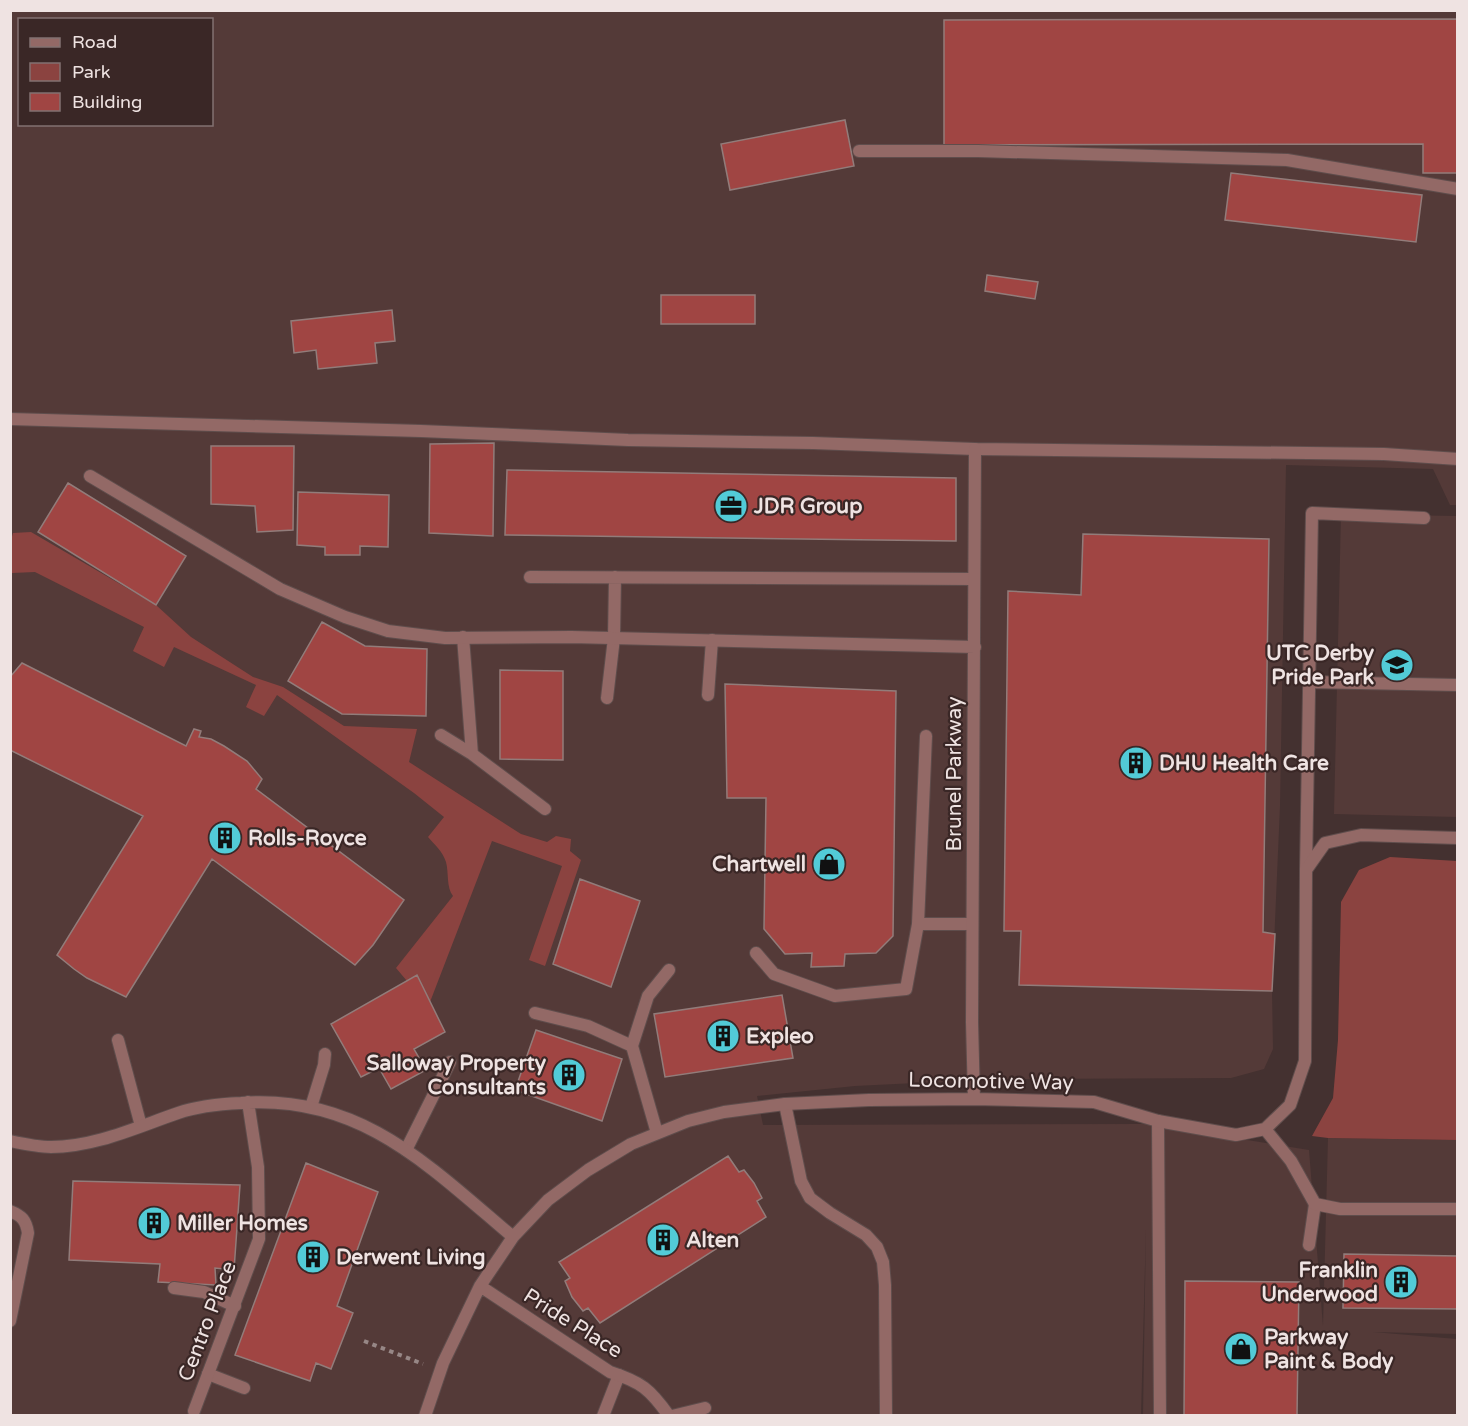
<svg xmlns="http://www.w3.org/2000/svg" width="1468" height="1426" font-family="'Varela Round',sans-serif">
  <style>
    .built { fill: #543a38; fill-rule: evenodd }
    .green { fill: #8b4340 }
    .building { fill: #a04543; stroke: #927c7a; stroke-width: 1.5 }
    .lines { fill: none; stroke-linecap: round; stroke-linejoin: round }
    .lane-casing { stroke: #5f4d4c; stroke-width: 14 }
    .street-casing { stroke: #5f4d4c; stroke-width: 14 }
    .path { stroke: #978786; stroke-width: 4; stroke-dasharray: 4.5 4.5; stroke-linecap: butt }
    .lane { stroke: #936966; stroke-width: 12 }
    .street { stroke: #936966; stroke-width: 12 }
    .labels { text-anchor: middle; stroke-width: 4.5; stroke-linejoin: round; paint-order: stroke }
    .poi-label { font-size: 21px; font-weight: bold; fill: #efe3e2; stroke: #3a2726; text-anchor: start }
    .street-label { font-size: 21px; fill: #efe3e2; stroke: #3a2726 }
  </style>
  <rect width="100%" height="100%" fill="#443130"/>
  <!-- built -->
  <path class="built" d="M10,11H1457V505H1450L1433,469L1286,465L1280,806L1272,991L1273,1049L1264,1069L1231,1078L997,1079L855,1086L757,1096L763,1125L1148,1124L1309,1150L1323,1326L1328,1138L1457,1140V1334L1373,1332L1457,1339V1415H1143L1146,1228L1141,1415H11ZM20,20H212V124H20Z
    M1341,514L1457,516V817L1334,814Z"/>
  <!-- green -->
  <path class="green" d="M31,532L156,605L191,637L253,677L283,687L344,726L417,729L409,762L521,834L547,842L556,836L571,839L570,851L581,860L545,966L529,960L562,866L492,841L430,1002L417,976L407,981L396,968L453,896C446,887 449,873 446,862C443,852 435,845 428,837L444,817L414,793L277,695L264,716L246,707L256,685L174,647L164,667L133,651L144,627L35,572L12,573L11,575V540L13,533Z
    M1390,857L1457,861V1140L1328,1138L1312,1136L1333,1098L1338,1040L1341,902L1359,870Z"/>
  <!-- building -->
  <path class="building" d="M1458,19V173H1423V144L944,145V20Z
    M845,120L854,166L730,190L721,144Z
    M1231,173L1422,195L1416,242L1225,220Z
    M987,275L1038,282L1035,299L985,291Z
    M661,295H755V324H661Z
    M392,310L395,341L375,343L377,363L318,369L316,350L294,353L291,321Z
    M494,443L493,536L429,533L430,444Z
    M211,446H294L293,530L257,532L255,506L211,504Z
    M507,470L956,478V541L505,535Z
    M68,483L186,556L156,605L38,532Z
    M298,492L389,495L388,547L360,546V555H325V547L297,545Z
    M1083,534L1269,539L1263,932L1275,934L1272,991L1019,985L1021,931H1004L1008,591L1081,595Z
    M322,622L365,646L427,649L426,716L342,714L288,681Z
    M22,663L186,746L194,729L201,731L199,737L211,739L224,746L247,761L262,779L256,789L404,900L373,945L355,965L212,859L126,997L87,978L74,969L57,955L143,816L10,750V677Z
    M500,670L563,671V760L500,759Z
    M725,684L896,691L893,936L876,953L845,954L844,966L811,967L812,953L785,954L764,929L766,798H727Z
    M580,879L640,901L611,987L553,964Z
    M417,975L445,1032L414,1049L426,1070L391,1089L379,1068L361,1077L331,1024Z
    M782,995L793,1058L665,1077L654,1014Z
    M536,1030L622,1059L602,1121L515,1090Z
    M728,1156L739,1172L744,1170L754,1183L762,1198L757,1201L766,1217L600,1323L588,1308L583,1311L572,1297L565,1281L570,1278L559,1262Z
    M306,1163L378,1192L337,1306L353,1313L331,1369L316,1363L310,1381L235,1355Z
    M73,1181L240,1185L234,1270L215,1268L216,1285L158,1282L160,1264L69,1260Z
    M1344,1254L1458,1256V1309L1343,1308Z
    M1185,1281L1299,1282L1297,1416H1184Z"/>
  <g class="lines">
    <defs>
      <path id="lane" d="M859,151H978L1287,160L1458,189
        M10,419L421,431L628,440L813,443L975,449L1384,454L1458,459
        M530,577L974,579
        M463,637L472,754
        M1309,682L1458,685
        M708,695L712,640
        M607,698L614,638L615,577
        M441,735L472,754L545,809
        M1306,870L1312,513L1424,518
        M918,924H972
        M756,953L774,974L835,996L906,989L918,924L926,736
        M118,1040L141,1126
        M785,1104L801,1181L810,1198L830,1213L866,1235L877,1247L883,1262L885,1285L886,1416
        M311,1107L324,1065L325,1054
        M1158,1121L1160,1416
        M406,1150L450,1062
        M10,1211C22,1216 26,1220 28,1233L10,1321
        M1309,1245L1315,1204
        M174,1288L204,1292L235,1306
        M208,1374L244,1388
        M603,1416L619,1375
        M672,1416L705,1408"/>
      <path id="street" d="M90,476L280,589L345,617L388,631L445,638L571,637L975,647
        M535,1013L588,1026L632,1046
        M974,1099L972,1022L975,449
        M1265,1129L1291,1161L1315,1204L1340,1209H1458
        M657,1133L632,1046L648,996L669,970
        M10,1141C24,1144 38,1147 51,1147C95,1147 137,1127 178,1113C198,1106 220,1104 241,1103C360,1094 429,1166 513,1237
        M480,1286L610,1372C641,1382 650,1389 669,1416
        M194,1411L259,1239L258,1167L248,1102
        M425,1416L443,1363L480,1286L513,1237L548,1200L588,1170L631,1144L688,1121L724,1112L785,1104L869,1100L974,1099L1094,1102L1158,1121L1236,1135L1265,1129L1290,1105L1305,1061L1306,870L1325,843L1361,835L1458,838"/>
    </defs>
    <!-- lane casing -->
    <use href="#lane" class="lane-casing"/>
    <!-- street casing -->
    <use href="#street" class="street-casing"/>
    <!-- path -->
    <path class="path" d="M364,1341L423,1364"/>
    <!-- lane -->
    <use href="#lane" class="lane"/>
    <!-- street -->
    <use href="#street" class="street"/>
  </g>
  <!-- icons -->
  <defs>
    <symbol id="office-disc" viewBox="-11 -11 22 22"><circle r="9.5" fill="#52cbd7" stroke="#3a2726"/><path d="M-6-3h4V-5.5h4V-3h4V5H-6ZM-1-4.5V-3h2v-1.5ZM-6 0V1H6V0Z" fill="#111"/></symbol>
    <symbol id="school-disc" viewBox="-11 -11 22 22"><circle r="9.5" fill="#52cbd7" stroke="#3a2726"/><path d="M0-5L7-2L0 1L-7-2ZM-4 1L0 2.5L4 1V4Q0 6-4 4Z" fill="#111"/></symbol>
    <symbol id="building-disc" viewBox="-11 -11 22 22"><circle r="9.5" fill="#52cbd7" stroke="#3a2726"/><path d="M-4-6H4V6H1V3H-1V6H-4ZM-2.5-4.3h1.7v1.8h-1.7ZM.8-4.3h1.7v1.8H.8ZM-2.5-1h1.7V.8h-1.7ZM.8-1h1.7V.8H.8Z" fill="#111"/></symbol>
    <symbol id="shop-disc" viewBox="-11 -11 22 22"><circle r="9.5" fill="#52cbd7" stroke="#3a2726"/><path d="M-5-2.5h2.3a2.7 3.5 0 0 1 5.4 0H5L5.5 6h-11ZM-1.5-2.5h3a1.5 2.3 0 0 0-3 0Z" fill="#111"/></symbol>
  </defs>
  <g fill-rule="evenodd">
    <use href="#office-disc" x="712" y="487" width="38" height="38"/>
    <use href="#school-disc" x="1378" y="646" width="38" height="38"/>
    <use href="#building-disc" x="1117" y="744" width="38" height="38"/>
    <use href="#building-disc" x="206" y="819" width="38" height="38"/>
    <use href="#shop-disc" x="810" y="845" width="38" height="38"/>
    <use href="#building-disc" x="704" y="1017" width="38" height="38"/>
    <use href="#building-disc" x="550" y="1056" width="38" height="38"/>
    <use href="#building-disc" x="135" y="1204" width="38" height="38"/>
    <use href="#building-disc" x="644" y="1221" width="38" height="38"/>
    <use href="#building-disc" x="294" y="1238" width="38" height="38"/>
    <use href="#building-disc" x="1382" y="1263" width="38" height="38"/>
    <use href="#shop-disc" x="1222" y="1330" width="38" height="38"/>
  </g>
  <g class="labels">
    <!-- poi labels -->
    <g class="poi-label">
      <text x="754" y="513">JDR Group</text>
      <text x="1374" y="660" text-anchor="end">UTC Derby<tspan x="1374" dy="24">Pride Park</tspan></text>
      <text x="1159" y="770">DHU Health Care</text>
      <text x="248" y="845">Rolls-Royce</text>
      <text x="806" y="871" text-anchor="end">Chartwell</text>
      <text x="746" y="1043">Expleo</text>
      <text x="546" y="1070" text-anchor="end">Salloway Property<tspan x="546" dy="24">Consultants</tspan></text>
      <text x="177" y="1230">Miller Homes</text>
      <text x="686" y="1247">Alten</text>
      <text x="336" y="1264">Derwent Living</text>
      <text x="1378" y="1277" text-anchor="end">Franklin<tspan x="1378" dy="24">Underwood</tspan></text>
      <text x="1264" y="1344">Parkway<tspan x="1264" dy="24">Paint &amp; Body</tspan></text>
    </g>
    <!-- street labels -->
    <g class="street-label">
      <text transform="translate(954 774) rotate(-90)" y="7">Brunel Parkway</text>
      <text transform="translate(991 1081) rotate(1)" y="7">Locomotive Way</text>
      <text transform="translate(207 1321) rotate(-69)" y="7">Centro Place</text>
      <text transform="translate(573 1323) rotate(32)" y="7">Pride Place</text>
    </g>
  </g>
  <!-- border -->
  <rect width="1468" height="1426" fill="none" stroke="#efe3e2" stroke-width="24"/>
  <!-- legend -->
  <rect x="18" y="18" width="195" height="108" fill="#3a2726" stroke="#827271" stroke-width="1.5"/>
  <rect x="30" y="38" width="30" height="9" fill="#936966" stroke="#827271" stroke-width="1.5"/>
  <text x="72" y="48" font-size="18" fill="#efe3e2">Road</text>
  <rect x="30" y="63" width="30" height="18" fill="#8b4340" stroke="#827271" stroke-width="1.5"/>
  <text x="72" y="78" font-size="18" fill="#efe3e2">Park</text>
  <rect x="30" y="93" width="30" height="18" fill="#a04543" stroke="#827271" stroke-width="1.5"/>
  <text x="72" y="108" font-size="18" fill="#efe3e2">Building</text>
</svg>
